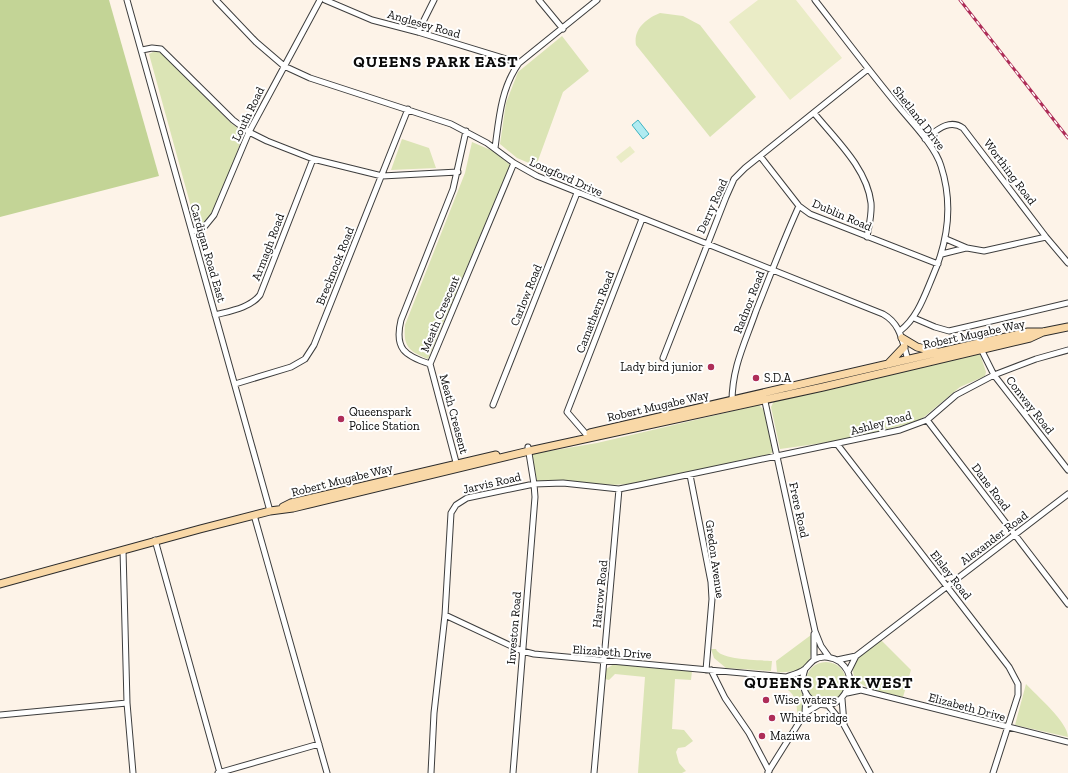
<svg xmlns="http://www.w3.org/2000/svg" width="1068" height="773" font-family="'Zilla Slab',serif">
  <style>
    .green { fill: #dbe4b5 }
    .forest { fill: #c3d496 }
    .pitch { fill: #eaecc6 }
    .water { fill: #b0ebf1; stroke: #3db3c2 }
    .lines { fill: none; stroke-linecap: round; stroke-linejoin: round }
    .minor-casing { stroke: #3d3d3d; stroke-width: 7 }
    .secondary-casing { stroke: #2c2c2c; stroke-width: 9 }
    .minor { stroke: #fff; stroke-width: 5 }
    .secondary { stroke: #f9d8a7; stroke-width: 7 }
    .rail-casing { stroke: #ae2d58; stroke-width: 3 }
    .rail { stroke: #fff; stroke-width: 1.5; stroke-dasharray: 4.5; stroke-linecap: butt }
    .poi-dot { fill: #ae2d58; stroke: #fff; stroke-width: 1.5 }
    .labels { text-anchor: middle; stroke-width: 4; stroke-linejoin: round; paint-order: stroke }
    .street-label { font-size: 12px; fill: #0a0a0a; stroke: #fff }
    .poi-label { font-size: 12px; fill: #0a0a0a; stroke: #fff; text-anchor: start }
    .district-label { font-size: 16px; font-weight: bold; letter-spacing: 1px; fill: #0a0a0a; stroke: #fff }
  </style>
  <rect width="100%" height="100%" fill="#fdf3e8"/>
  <!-- green -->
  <path class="green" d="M660,13L683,16L700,25L756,97L710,137L636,45C633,29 647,18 660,13Z
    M562,36L589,71L563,92L536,166L517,158L500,144L506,103L518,72Z
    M155,51L161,53L231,123L244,133C238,149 216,213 205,222C202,223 198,224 196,225L149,54Z
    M402,139L429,148L436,168L391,170Z
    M472,142L493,151L510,165L428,359C409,351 403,347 405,325L465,173Z
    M980,354L986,372L985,376L960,387L924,417L916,422L837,441L780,449L771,407L774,401Z
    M759,405L764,410L773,452L770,454L639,483C605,488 571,480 537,481L532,454L597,443Z
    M811,635C811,642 812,652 810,658C805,671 788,673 777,672L776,661Z
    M881,640L911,670L903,697C886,693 836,687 859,657C864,651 874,645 881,640Z
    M711,649H716C719,660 760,660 772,661L771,671L726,668L714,658Z
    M806 682a20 20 0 1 1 40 0a20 20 0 1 1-40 0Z
    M614,664L692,671L691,680L675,679L672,729L684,730L693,741L685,747L678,748L676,752L679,763L686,771L682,773H638L645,677L615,674L609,680L605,679L606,669Z
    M776,679C799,681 812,696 799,718L797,717C798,699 793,689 775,684Z
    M1026,684C1036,695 1068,722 1068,737L1015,725Z"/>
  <!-- forest -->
  <path class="forest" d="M0,0H109L159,176L0,217Z"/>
  <!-- pitch -->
  <path class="pitch" d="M758,0H796L842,58L790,100L729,22Z
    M630,146L635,152L621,163L616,157Z"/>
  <!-- water -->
  <path class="water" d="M638,120L649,134L643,139L632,125Z"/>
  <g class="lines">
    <defs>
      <path id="minor" d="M127,0L270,511
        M216,0L256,42L284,66L310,78L451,124L487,143L514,163L537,176L883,314C901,324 902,341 908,360
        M325,0L372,20L418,32L519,63
        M539,0L563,29
        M815,0C843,36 870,72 899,107C912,123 935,146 941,166C953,203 948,242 932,278C924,297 917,318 900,331
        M418,32L434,0
        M142,50L152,48L161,49L233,120L249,132L267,141L313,159L382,176L458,172
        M814,113C835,139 867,168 871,203C872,215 869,225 867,237
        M466,131L453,189L401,320C394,349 405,356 430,364L514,163
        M925,139C936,131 949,118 963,128L1046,237L1068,263
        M495,148C499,118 501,88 519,63L597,0
        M760,156L799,206L810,214L938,264
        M192,232L205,226L214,215L249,132L320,0
        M946,239L967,248L984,251L1046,237
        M942,254L966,248
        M215,315C230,311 250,308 260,295L313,159
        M914,318L935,327L949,331L1068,303
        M981,349L994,375L1068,470
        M663,358L726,197L734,179L745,168L868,69
        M430,364L457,466
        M235,384L291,367L305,359L314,345L408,109
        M764,397L815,631L821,646L829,657
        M732,402C732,367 745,343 756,311C770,276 783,241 799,206
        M493,405L577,193
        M927,420L1068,604
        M586,434L567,412L642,219
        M837,444L1009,667L1018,684V695L993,773
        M690,475L711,582L712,599L706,670
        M254,515L327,773
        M155,540L220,773
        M123,550L127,703L133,773
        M445,615L522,651L534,654L786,677L803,687
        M814,660V634
        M837,660L856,656L1068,494
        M711,670L725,698L749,733L769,771
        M848,672L856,656
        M786,677C792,675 800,673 805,669C808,666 811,662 814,660C822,655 833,657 840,662C846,667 851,675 849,683C840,721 792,705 805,669
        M850,679L861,690
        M847,693L861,690L1068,742
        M842,699L844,724
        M828,705L844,725L870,773
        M805,713L806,694
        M0,715L127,703
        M768,772L805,713L820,704
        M218,773L319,744
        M431,773L434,713L445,615L451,513L456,505L467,498L534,484L563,483L619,489L639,485L900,430L927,420L956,395L994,375L1036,359L1068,350
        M513,773L535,497L534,484L528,447
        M594,773L619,489"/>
      <path id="secondary" d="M902,338L917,347L937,352
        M888,364L904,347
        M590,433L979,343L1028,332H1043L1068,327
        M283,507L291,503L496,455
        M0,584L200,529L270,511L293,508L529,451L823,387L1030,338L1043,332"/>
    </defs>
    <!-- minor casing -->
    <use href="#minor" class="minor-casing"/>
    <!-- secondary casing -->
    <use href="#secondary" class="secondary-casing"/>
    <!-- minor -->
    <use href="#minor" class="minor"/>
    <!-- secondary -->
    <use href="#secondary" class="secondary"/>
    <defs>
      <path id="rail" d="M960,0L1068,138"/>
    </defs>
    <!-- rail casing -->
    <use href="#rail" class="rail-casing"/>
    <!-- rail -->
    <use href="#rail" class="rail"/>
  </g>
  <!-- markers -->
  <g class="poi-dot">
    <circle cx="711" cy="367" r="4"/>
    <circle cx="756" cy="378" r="4"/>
    <circle cx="341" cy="419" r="4"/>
    <circle cx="766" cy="700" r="4"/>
    <circle cx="772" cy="718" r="4"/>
    <circle cx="762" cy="736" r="4"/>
  </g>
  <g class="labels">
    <!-- street labels -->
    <g class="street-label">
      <text transform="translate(424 24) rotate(16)" y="4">Anglesey Road</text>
      <text transform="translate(248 114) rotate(-64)" y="4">Louth Road</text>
      <text transform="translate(919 118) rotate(52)" y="4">Shetland Drive</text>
      <text transform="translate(1010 172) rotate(53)" y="4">Worthing Road</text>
      <text transform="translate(566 177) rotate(24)" y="4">Longford Drive</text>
      <text transform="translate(712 206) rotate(-66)" y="4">Derry Road</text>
      <text transform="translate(842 215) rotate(23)" y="4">Dublin Road</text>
      <text transform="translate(268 247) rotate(-69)" y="4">Armagh Road</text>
      <text transform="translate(208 253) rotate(74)" y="4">Cardigan Road East</text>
      <text transform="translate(335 266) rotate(-68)" y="4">Brecknock Road</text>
      <text transform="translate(526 295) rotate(-68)" y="4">Carlow Road</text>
      <text transform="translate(749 302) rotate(-69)" y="4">Radnor Road</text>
      <text transform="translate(595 312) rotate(-69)" y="4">Camathern Road</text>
      <text transform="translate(440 314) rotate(-67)" y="4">Meath Crescent</text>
      <text transform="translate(974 334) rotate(-12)" y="4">Robert Mugabe Way</text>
      <text transform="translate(1030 405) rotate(52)" y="4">Conway Road</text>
      <text transform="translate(658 406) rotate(-13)" y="4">Robert Mugabe Way</text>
      <text transform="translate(454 414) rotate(75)" y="4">Meath Creasent</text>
      <text transform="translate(881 423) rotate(-15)" y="4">Ashley Road</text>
      <text transform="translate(342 480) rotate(-14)" y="4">Robert Mugabe Way</text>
      <text transform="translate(492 483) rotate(-13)" y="4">Jarvis Road</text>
      <text transform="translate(991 487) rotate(53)" y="4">Dane Road</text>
      <text transform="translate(799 510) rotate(78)" y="4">Frere Road</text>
      <text transform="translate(994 538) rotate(-37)" y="4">Alexander Road</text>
      <text transform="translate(715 559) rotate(82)" y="4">Gredon Avenue</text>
      <text transform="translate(951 575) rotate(52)" y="4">Elsley Road</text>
      <text transform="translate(600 594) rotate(-84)" y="4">Harrow Road</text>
      <text transform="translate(514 628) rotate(-85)" y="4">Investon Road</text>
      <text transform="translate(612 652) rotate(4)" y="4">Elizabeth Drive</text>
      <text transform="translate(967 707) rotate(15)" y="4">Elizabeth Drive</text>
    </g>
    <!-- poi labels -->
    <g class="poi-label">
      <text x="703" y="371" text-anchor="end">Lady bird junior</text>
      <text x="764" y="382">S.D.A</text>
      <text x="349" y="416">Queenspark<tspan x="349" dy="14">Police Station</tspan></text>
      <text x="774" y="704">Wise waters</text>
      <text x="780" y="722">White bridge</text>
      <text x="770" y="740">Maziwa</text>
    </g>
    <!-- district labels -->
    <g class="district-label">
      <text x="436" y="67">QUEENS PARK EAST</text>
      <text x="829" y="688">QUEENS PARK WEST</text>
    </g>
  </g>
</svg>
